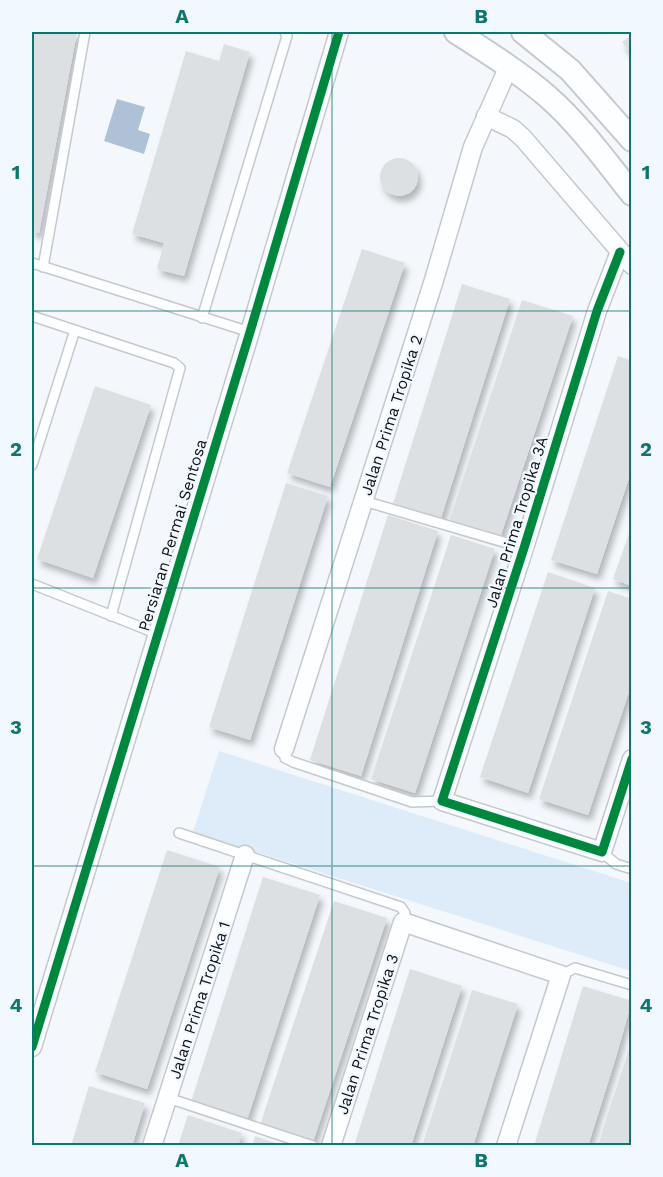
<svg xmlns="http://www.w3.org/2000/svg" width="663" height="1177" font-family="'Work Sans',sans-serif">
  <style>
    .green { fill: #deebf9 }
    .water { fill: #aec1d6 }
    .building { fill: #dce0e3; filter: url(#shadow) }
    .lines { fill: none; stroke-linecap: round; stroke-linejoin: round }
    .service-casing { stroke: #c5c9cc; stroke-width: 12 }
    .minor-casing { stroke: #c5c9cc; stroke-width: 21 }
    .tertiary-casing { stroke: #c5c9cc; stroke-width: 26 }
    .service { stroke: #fdfeff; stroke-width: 9 }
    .minor { stroke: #fdfeff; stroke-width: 18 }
    .tertiary { stroke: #fdfeff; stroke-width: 22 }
    .cycleway-casing { stroke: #f1f8ff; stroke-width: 13 }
    .cycleway { stroke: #00873e; stroke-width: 9 }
    .grid { fill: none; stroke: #0f766e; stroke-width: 1.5; stroke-opacity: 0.55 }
    .labels { text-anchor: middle; stroke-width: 4.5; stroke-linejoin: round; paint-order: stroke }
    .street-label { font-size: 16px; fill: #111417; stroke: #f1f8ff }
    .neatline { fill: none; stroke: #0f766e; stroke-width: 2 }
    .grid-label { font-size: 20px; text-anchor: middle; font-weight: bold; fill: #0f766e }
  </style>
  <defs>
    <filter id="shadow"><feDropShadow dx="3.5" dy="6" stdDeviation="3" flood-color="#0004"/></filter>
  </defs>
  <rect width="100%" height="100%" fill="#f4f8fc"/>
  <!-- green -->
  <path class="green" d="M219,751L631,883V971L193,832Z"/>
  <!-- water -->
  <path class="water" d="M117,99L145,107L138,130L150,134L144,154L104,141Z"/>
  <!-- building -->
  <path class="building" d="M32,32H77L39,233L32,232Z
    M632,35V55L622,42Z
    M224,44L250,52L184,276L157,269L164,243L132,234L186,51L219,61Z
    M380 177a19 19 0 1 1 38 0a19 19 0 1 1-38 0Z
    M362,249L405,263L330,487L287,473Z
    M462,284L510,299L441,518L393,504Z
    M522,300L573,316L500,538L449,521Z
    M618,356L632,361V469L597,574L551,560Z
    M95,386L151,405L93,578L37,559Z
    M286,483L328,496L250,740L209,727Z
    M388,515L438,531L361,776L310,760Z
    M632,525V586L613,579Z
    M451,535L495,549L415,793L371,779Z
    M548,572L595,588L528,793L480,777Z
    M608,591L632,599V683L588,815L539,799Z
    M167,850L220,867L147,1089L95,1072Z
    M263,877L320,895L247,1120L191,1102Z
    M334,901L387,918L313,1142L260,1125Z
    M410,969L462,986L442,1048L411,1146H354Z
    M583,986L632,1001L616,1057L588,1146H534Z
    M472,990L518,1004L494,1079L473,1146H422Z
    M631,1043L632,1146H598L607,1116Z
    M89,1086L145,1103L132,1146H71Z
    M188,1115L242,1133L238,1146H178Z
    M255,1136L281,1145V1146H252Z"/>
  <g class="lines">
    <defs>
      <path id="service" d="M32,263L250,332
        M43,267L85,32
        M32,316L174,363L180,368L111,616
        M202,318L287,36L285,32
        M32,465L75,330
        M364,501L524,548
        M32,584L158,634
        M284,749L285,758L293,762L412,802L442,801
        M179,833L401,907L405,913L403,922
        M602,852L616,864L632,869
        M561,975L575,968L632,985
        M168,1098L313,1146"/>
      <path id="minor" d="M486,116L513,129L523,138L632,265
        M620,252L597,311L524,548L442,801L602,852L632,759
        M284,749L434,280L473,147L509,66
        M32,1047L250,332L339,32
        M152,1146L245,855
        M331,1146L403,922L561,975L506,1146"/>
      <path id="tertiary" d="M456,32C487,52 519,72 547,96C579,124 605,160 632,194
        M523,32L570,70L632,140"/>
    </defs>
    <!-- service casing -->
    <use href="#service" class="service-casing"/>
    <!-- minor casing -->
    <use href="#minor" class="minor-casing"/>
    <!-- tertiary casing -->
    <use href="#tertiary" class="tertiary-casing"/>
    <!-- service -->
    <use href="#service" class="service"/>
    <!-- minor -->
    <use href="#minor" class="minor"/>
    <!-- tertiary -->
    <use href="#tertiary" class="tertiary"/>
    <defs>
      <path id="cycleway" d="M620,252L597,311L524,548L442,801L602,852L632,759
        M32,1047L250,332L339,32"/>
    </defs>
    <!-- cycleway casing -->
    <use href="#cycleway" class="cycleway-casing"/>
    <!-- cycleway -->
    <use href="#cycleway" class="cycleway"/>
  </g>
  <!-- grid -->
  <path class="grid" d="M332,32V1146M32,311H632M32,588H632M32,866H632"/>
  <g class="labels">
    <!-- street labels -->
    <g class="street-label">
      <text transform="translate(391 415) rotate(-72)" y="6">Jalan Prima Tropika 2</text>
      <text transform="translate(516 522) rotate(-73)" y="6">Jalan Prima Tropika 3A</text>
      <text transform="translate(172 535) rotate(-73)" y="6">Persiaran Permai Sentosa</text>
      <text transform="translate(199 1000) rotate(-72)" y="6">Jalan Prima Tropika 1</text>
      <text transform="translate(367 1034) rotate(-72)" y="6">Jalan Prima Tropika 3</text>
    </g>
  </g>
  <!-- border -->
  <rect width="663" height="1177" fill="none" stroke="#f1f8ff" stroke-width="66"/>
  <rect x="33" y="33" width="597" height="1111" class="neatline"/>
  <g class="grid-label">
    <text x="182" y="23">A</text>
    <text x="481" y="23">B</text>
    <text x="16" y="179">1</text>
    <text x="646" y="179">1</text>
    <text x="16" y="456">2</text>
    <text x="646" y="456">2</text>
    <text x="16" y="734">3</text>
    <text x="646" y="734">3</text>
    <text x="16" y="1012">4</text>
    <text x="646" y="1012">4</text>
    <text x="182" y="1167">A</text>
    <text x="481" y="1167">B</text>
  </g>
</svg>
